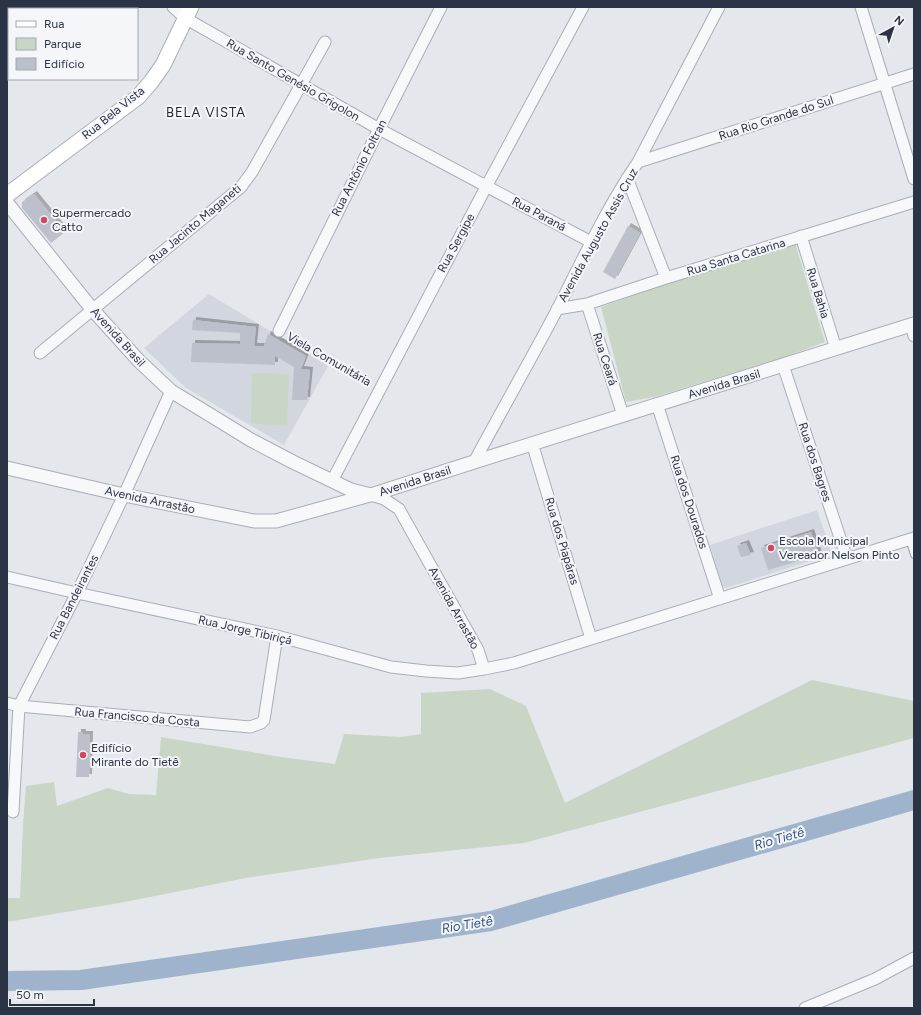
<svg xmlns="http://www.w3.org/2000/svg" width="921" height="1015" font-family="Figtree,sans-serif">
  <style>
    .built { fill: #d2d6de }
    .green { fill: #c9d6c5 }
    .lines { fill: none; stroke-linecap: round; stroke-linejoin: round }
    .river { stroke: #9fb4cc; stroke-width: 20 }
    .building { fill: #bbc0ca; filter: url(#shadow) }
    .service-casing { stroke: #a9aeb7; stroke-width: 8 }
    .minor-casing { stroke: #a9aeb7; stroke-width: 13 }
    .tertiary-casing { stroke: #a9aeb7; stroke-width: 15 }
    .secondary-casing { stroke: #a9aeb7; stroke-width: 17 }
    .path { stroke: #c2c5cb; stroke-width: 2; stroke-dasharray: 3 3; stroke-linecap: butt }
    .service { stroke: #f7f8fa; stroke-width: 5.5 }
    .minor { stroke: #f7f8fa; stroke-width: 11 }
    .tertiary { stroke: #f7f8fa; stroke-width: 13 }
    .secondary { stroke: #fff; stroke-width: 15 }
    .poi-dot { fill: #d1495b; stroke: #f4f6f9; stroke-width: 1.5 }
    .labels { text-anchor: middle; stroke-width: 4; stroke-linejoin: round; paint-order: stroke }
    .street-label { font-size: 12px; fill: #2b3445; stroke: #f4f6f9 }
    .poi-label { font-size: 12px; fill: #2b3445; stroke: #f4f6f9; text-anchor: start }
    .neighbourhood-label { font-size: 13px; letter-spacing: 1px; fill: #1d2536; stroke: #f4f6f9 }
    .water-label { font-size: 13px; font-style: italic; fill: #34527a; stroke: #f4f6f9 }
  </style>
  <defs>
    <filter id="shadow"><feDropShadow dx="3" dy="-3" stdDeviation="0" flood-color="#0004"/></filter>
  </defs>
  <rect width="100%" height="100%" fill="#e4e7ec"/>
  <!-- built -->
  <path class="built" d="M209,294L328,366L284,445L186,388L144,348Z
    M817,510L831,551L829,555L726,588L722,586L710,545Z"/>
  <!-- green -->
  <path class="green" d="M795,243L825,342L782,358L654,397L626,402L601,307L668,283Z
    M252,373L289,374L287,426L251,423Z
    M812,680L914,701V738L524,843L379,858L246,878L119,903L7,922V898H20L23,824L26,786L54,782L57,806L108,788L129,794L156,795L161,737L281,757L335,764L344,734L401,737L421,734V693L490,689L526,706L565,803Z"/>
  <g class="lines">
    <!-- river -->
    <path class="river" d="M7,981L81,980L491,921L914,800"/>
  </g>
  <!-- building -->
  <path class="building" d="M34,194L65,232L51,243L22,208V202Z
    M628,226L640,233L615,279L603,272Z
    M193,320L256,327L254,346H264L268,334L306,356L301,369L310,370L307,400H292L294,367L275,356V365L191,362L192,343L240,344V333L192,330Z
    M811,532L819,555L768,570L761,548Z
    M746,543L751,555L741,557L737,546Z
    M78,732H83V734H90L89,777H76Z"/>
  <g class="lines">
    <defs>
      <path id="service" d="M909,539L914,555"/>
      <path id="minor" d="M173,7L185,18L379,129L591,242
        M861,7L914,179
        M638,162L914,74
        M627,178L666,278
        M801,236L836,349
        M587,304L623,415
        M557,309L587,304L666,278L914,202
        M911,326L914,336
        M279,331L379,129L441,7
        M40,353L241,187L252,172L325,42
        M783,365L847,559
        M657,404L720,599
        M532,443L591,639
        M474,462C502,410 531,359 558,308C583,259 607,207 638,162L719,7
        M332,481L486,187L583,7
        M371,495L384,499L399,509L478,650L484,669
        M7,577L77,593L277,636L391,667L426,671L458,673L484,669L514,663L914,538
        M7,703L19,706L250,727L261,723L264,720L277,636
        M13,812L19,706L77,593L124,495L171,391
        M805,1008L875,979L914,958"/>
      <path id="tertiary" d="M7,203L92,309L139,361L171,391L251,440L293,462L351,490L371,495L474,462L914,324
        M7,468L124,495L254,521H276L370,495"/>
      <path id="secondary" d="M7,195L138,97L151,82L163,65L191,7"/>
    </defs>
    <!-- service casing -->
    <use href="#service" class="service-casing"/>
    <!-- minor casing -->
    <use href="#minor" class="minor-casing"/>
    <!-- tertiary casing -->
    <use href="#tertiary" class="tertiary-casing"/>
    <!-- secondary casing -->
    <use href="#secondary" class="secondary-casing"/>
    <!-- path -->
    <path class="path" d="M289,336L372,384"/>
    <!-- service -->
    <use href="#service" class="service"/>
    <!-- minor -->
    <use href="#minor" class="minor"/>
    <!-- tertiary -->
    <use href="#tertiary" class="tertiary"/>
    <!-- secondary -->
    <use href="#secondary" class="secondary"/>
  </g>
  <!-- markers -->
  <g class="poi-dot">
    <circle cx="44" cy="220" r="4"/>
    <circle cx="771" cy="548" r="4"/>
    <circle cx="83" cy="755" r="4"/>
  </g>
  <g class="labels">
    <!-- street labels -->
    <g class="street-label">
      <text transform="translate(293 80) rotate(30)" y="4">Rua Santo Genésio Grigolon</text>
      <text transform="translate(113 113) rotate(-39)" y="4">Rua Bela Vista</text>
      <text transform="translate(776 118) rotate(-18)" y="4">Rua Rio Grande do Sul</text>
      <text transform="translate(359 168) rotate(-63)" y="4">Rua Antônio Foltran</text>
      <text transform="translate(539 214) rotate(28)" y="4">Rua Paraná</text>
      <text transform="translate(195 224) rotate(-40)" y="4">Rua Jacinto Maganeti</text>
      <text transform="translate(598 235) rotate(-61)" y="4">Avenida Augusto Assis Cruz</text>
      <text transform="translate(456 243) rotate(-62)" y="4">Rua Sergipe</text>
      <text transform="translate(736 257) rotate(-17)" y="4">Rua Santa Catarina</text>
      <text transform="translate(818 293) rotate(73)" y="4">Rua Bahia</text>
      <text transform="translate(118 337) rotate(48)" y="4">Avenida Brasil</text>
      <text transform="translate(329 359) rotate(30)" y="4">Viela Comunitária</text>
      <text transform="translate(605 359) rotate(72)" y="4">Rua Ceará</text>
      <text transform="translate(724 384) rotate(-17)" y="4">Avenida Brasil</text>
      <text transform="translate(815 462) rotate(72)" y="4">Rua dos Bagres</text>
      <text transform="translate(415 481) rotate(-18)" y="4">Avenida Brasil</text>
      <text transform="translate(150 500) rotate(12)" y="4">Avenida Arrastão</text>
      <text transform="translate(689 502) rotate(72)" y="4">Rua dos Dourados</text>
      <text transform="translate(562 541) rotate(73)" y="4">Rua dos Piapáras</text>
      <text transform="translate(74 597) rotate(-63)" y="4">Rua Bandeirantes</text>
      <text transform="translate(454 608) rotate(61)" y="4">Avenida Arrastão</text>
      <text transform="translate(245 630) rotate(13)" y="4">Rua Jorge Tibiriçá</text>
      <text transform="translate(137 717) rotate(5)" y="4">Rua Francisco da Costa</text>
    </g>
    <!-- poi labels -->
    <g class="poi-label">
      <text x="52" y="217">Supermercado<tspan x="52" dy="14">Catto</tspan></text>
      <text x="779" y="545">Escola Municipal<tspan x="779" dy="14">Vereador Nelson Pinto</tspan></text>
      <text x="91" y="752">Edifício<tspan x="91" dy="14">Mirante do Tietê</tspan></text>
    </g>
    <!-- neighbourhood labels -->
    <g class="neighbourhood-label">
      <text x="206" y="117">BELA VISTA</text>
    </g>
    <!-- water labels -->
    <g class="water-label">
      <text transform="translate(779 838) rotate(-16)" y="5">Rio Tietê</text>
      <text transform="translate(467 924) rotate(-9)" y="5">Rio Tietê</text>
    </g>
  </g>
  <!-- border -->
  <rect width="921" height="1015" fill="none" stroke="#2b3445" stroke-width="16"/>
  <!-- legend -->
  <rect x="8" y="8" width="130" height="72" fill="#f4f6f9" stroke="#a4a8b1"/>
  <rect x="16" y="21" width="20" height="6" fill="#ffffff" stroke="#a4a8b1"/>
  <text x="44" y="28" font-size="12" fill="#2b3445">Rua</text>
  <rect x="16" y="38" width="20" height="12" fill="#c9d6c5" stroke="#a4a8b1"/>
  <text x="44" y="48" font-size="12" fill="#2b3445">Parque</text>
  <rect x="16" y="58" width="20" height="12" fill="#bbc0ca" stroke="#a4a8b1"/>
  <text x="44" y="68" font-size="12" fill="#2b3445">Edifício</text>
  <!-- north arrow -->
  <g transform="translate(893 28) rotate(40)" stroke="#f4f6f9" stroke-width="3" paint-order="stroke">
  <path d="M0-3L7 15L0 10L-7 15Z" fill="#2b3445"/>
  <text y="-6" font-size="11" font-weight="bold" text-anchor="middle" fill="#2b3445">N</text>
  </g>
  <!-- scale -->
  <path d="M10 999v6h84v-6" fill="none" stroke="#2b3445" stroke-width="2"/>
  <text x="16" y="999" font-size="12" fill="#2b3445" stroke="#f4f6f9" stroke-width="3" paint-order="stroke">50 m</text>
</svg>
